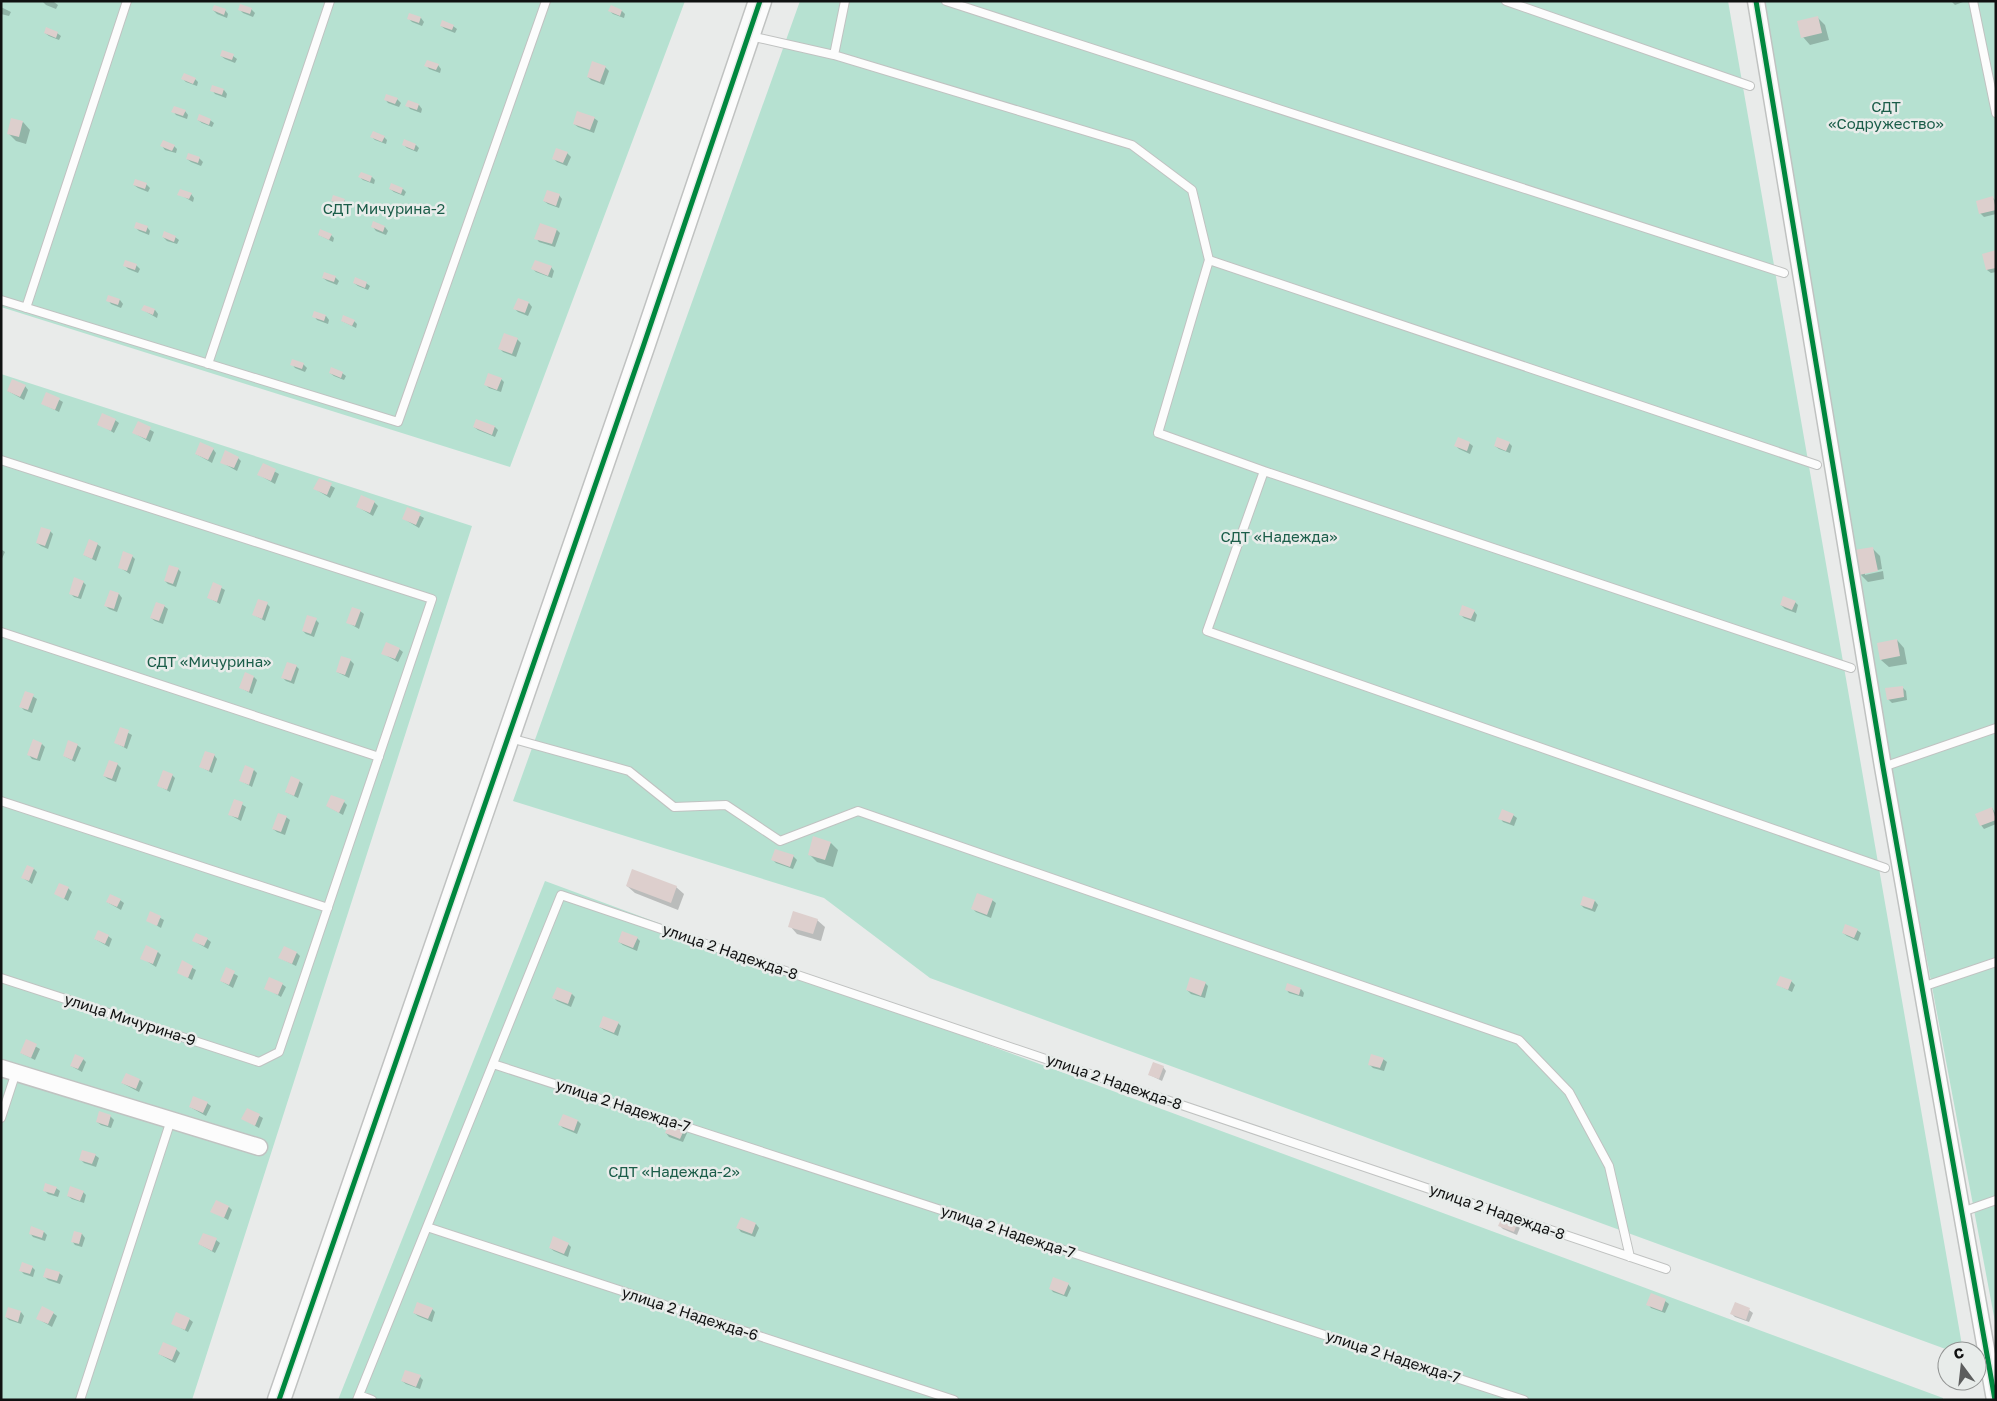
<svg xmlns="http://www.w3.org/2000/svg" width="1997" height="1401" font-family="'Golos Text',sans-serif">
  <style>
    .green { fill: #b6e1d1 }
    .shadow { fill: #0003 }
    .building { fill: #ddcfcd }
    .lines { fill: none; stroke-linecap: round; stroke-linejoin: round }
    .lane-casing { stroke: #c0c2c1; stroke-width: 10 }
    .street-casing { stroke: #c0c2c1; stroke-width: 19 }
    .secondary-casing { stroke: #c0c2c1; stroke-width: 25 }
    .lane { stroke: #fcfcfc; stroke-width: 8 }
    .street { stroke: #fcfcfc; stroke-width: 16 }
    .secondary { stroke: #fcfcfc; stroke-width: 22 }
    .cycleway-casing { stroke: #e8ecea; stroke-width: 8 }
    .cycleway { stroke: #00873e; stroke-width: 5 }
    .labels { text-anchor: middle; stroke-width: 5; stroke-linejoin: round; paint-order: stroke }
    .park-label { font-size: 15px; fill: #1b5d49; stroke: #e8ecea }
    .street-label { font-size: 15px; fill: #101111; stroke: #e8ecea }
  </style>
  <rect width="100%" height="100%" fill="#e9ebea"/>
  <!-- green -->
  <path class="green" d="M1,1H685L510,467L1,307Z
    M800,1H1728L1963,1351H1951L930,978L824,898L513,801Z
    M1756,1H1996V1327L1848,540Z
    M1,374L472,526L192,1400H1Z
    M545,881L1943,1398V1400H338Z"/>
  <!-- shadow -->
  <path class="shadow" d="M42,1L54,2L58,5L56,9L46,5Z
    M1951,1H1963V2L1955,5Z
    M1,7L11,12L9,16L1,14Z
    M239,9H251L255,13L253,17L243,13Z
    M213,10H225L228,14L227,18L217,14Z
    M610,11H622L625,14L624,18L613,14Z
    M410,14L421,18L424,22L422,26L412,22L408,18Z
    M1818,18L1825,25L1829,40L1810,45L1803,37Z
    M441,26H453L457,29L455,33L445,29Z
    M45,33H57L61,36L59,40L49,36Z
    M221,56H233L237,59L235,63L225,59Z
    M426,65H438L441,69L440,73L429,69Z
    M605,67L609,71L604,85L591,80L588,77Z
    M183,79H195L198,82L197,86L186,82Z
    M213,86L224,90L227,94L226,98L215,94L212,90Z
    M385,99H397L401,103L399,107L388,103Z
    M408,101L419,105L422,109L421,113L410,109L407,105Z
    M173,111H185L188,115L187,119L176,115Z
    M594,118L598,121L594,133L578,127L574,124Z
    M198,120H210L214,123L212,127L202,123Z
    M23,122L30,130L26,144L16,141L8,133Z
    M372,137H384L387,140L386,144L375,140Z
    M404,145H416L419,148L417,152L407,148Z
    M162,146H174L177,149L176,153L165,150Z
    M567,153L571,157L567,166L557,162L554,159Z
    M199,158L203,162L201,166L191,162L187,159Z
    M361,173L372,177L375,180L374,184L363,180L360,177Z
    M146,184L150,188L148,192L138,188L134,185Z
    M390,189H403L406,192L404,196L394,192Z
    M179,194H191L194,198L193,202Z
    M559,195L562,199L559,208L548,204L544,201Z
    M1993,198L1996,201V214L1984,217L1980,213Z
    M344,200L347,204L346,208L335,204L332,201Z
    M374,223L385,227L388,231L386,235L376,231L373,227Z
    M540,224L557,230L560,233L555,247L539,242L536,238Z
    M135,227H147L150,231L149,235L139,231Z
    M319,235H331L334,238L333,242Z
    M163,237H175L179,240L177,244L167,241Z
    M1996,251V272L1991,273L1987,270Z
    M124,265H136L140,269L138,273L128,269Z
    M551,267L554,271L552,278L536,272L533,269Z
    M335,277L339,281L337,285L327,281L323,278Z
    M354,283H366L370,286L368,290L358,286Z
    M109,296L120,300L123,304L121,308L111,304L108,300Z
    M529,303L532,307L528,316L518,312L515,309Z
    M143,310H155L158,314L157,318Z
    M315,312L326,316L329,320L328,324L317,320L314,316Z
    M342,321H354L357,324L356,328Z
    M517,339L521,343L516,357L503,352L499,348Z
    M292,364H303L307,368L305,372L295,368Z
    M330,373H342L346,376L344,380L334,376Z
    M501,379L504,382L501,392L489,388L485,384Z
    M25,386L28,390L24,400L8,391Z
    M47,393L63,402L59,412L43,404Z
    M115,420L119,423L114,433L99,424Z
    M138,423L154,432L150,442L134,433Z
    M474,427H495L498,430L495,437L478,430Z
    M1469,443L1473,446L1470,454L1459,449L1456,446Z
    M1509,443L1512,446L1510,453L1499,449L1495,446Z
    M213,449L216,453L212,463L196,454Z
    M238,458L241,461L237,471L221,462Z
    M263,465L279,474L275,484L259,475Z
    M319,479L335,488L330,498L315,489Z
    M374,502L378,506L373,516L358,507Z
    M408,509L424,518L419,528L404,519Z
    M50,531L53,534L48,549L41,546L37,543Z
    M97,544L101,547L96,561L84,555Z
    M1872,548L1880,556L1882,569L1865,573V575L1883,571L1884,579L1868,582L1861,575Z
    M1,549L5,552L1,561Z
    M132,556L135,559L130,574L119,567Z
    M178,569L181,572L176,587L168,584L165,581Z
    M83,582L86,585L81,599L74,597L70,593Z
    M214,584L225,590L220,604L209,598Z
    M111,592L119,594L122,598L117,612L109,609L106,606Z
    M1795,602L1798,605L1796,613L1785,609L1781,605Z
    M267,604L270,607L265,621L254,615Z
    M164,606L168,609L163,624L155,621L151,618Z
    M360,611L364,614L359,629L347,622Z
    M1474,611L1477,615L1475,622L1464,618L1460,614Z
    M316,620L319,623L314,637L306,634L303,631Z
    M1897,640L1904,648L1907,664L1889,667L1881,660Z
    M399,649L403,652L398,662L382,653Z
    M350,660L354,664L349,678L337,672Z
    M296,666L299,669L294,684L286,681L283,678Z
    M254,677L257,680L252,694L241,688Z
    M1902,687L1906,691L1907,700L1892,703L1888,699Z
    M26,692L37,699L32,713L24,710L20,706Z
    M121,729L132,735L127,749L116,743Z
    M42,744L45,747L40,761L32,759L29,755Z
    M77,745L81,748L75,762L64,756Z
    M214,755L217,759L212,773L201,767Z
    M117,764L121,768L116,782L108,779L104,776Z
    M254,770L257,773L252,787L241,781Z
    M172,775L175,778L170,792L159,786Z
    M299,781L303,784L298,798L286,792Z
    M235,800L246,807L241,821L230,815Z
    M344,802L347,805L343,815L327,806Z
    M1992,808L1996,814V824L1984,829L1981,825Z
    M1513,815L1517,818L1514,826L1503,822L1500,818Z
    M286,817L290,820L285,835L277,832L273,829Z
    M831,843L838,850L833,867L817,862L809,854Z
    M793,856L797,860L793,869L776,863L772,859Z
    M34,869L37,872L32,884L23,878Z
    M627,886L676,887L684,894L678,910L635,893Z
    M68,888L72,892L68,901L56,894Z
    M120,900L124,903L121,910L107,902Z
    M992,900L996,903L991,918L976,912L973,909Z
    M1595,901L1598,905L1595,912L1584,908L1581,905Z
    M151,913L164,920L161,928L147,920Z
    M817,920L825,927L821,941L797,934L790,926Z
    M1857,930L1861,933L1858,941L1847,936L1843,933Z
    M108,936L112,939L109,947L95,939Z
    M637,938L640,941L637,951L623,945L619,942Z
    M207,939L211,942L208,949L194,941Z
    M158,952L161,955L156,967L142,958Z
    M297,953L300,956L296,966L280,958Z
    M182,962L196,970L192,980L178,972Z
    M226,969L238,976L233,988L221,981Z
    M1791,981L1795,985L1792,992L1778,985Z
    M1205,983L1208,986L1205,998L1191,994L1187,990Z
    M282,984L286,987L281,997L266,988Z
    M1288,985L1301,989L1304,993L1303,997L1289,993L1286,989Z
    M572,994L575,997L571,1007L557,1001L554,998Z
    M618,1023L621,1026L618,1036L604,1030L600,1027Z
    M26,1041L40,1049L35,1060L21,1053Z
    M83,1059L86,1062L82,1072L71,1066Z
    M1383,1059L1387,1062L1384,1071L1373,1068L1369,1064Z
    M1163,1067L1166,1071L1162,1081L1150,1075Z
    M140,1080L143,1083L139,1092L122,1083Z
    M207,1103L211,1106L206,1116L190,1107Z
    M247,1109L263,1118L259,1128L243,1119Z
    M110,1116L114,1120L111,1128L101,1125L97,1122Z
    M564,1116L578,1121L581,1124L577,1134L563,1128L560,1125Z
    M684,1129L687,1133L683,1142L669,1137L666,1133Z
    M95,1155L99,1158L96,1167L84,1163L80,1159Z
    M56,1188L60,1191L58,1197L48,1194L44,1190Z
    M83,1192L86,1195L84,1203L72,1199L68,1196Z
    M229,1207L232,1210L228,1220L212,1211Z
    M1517,1222L1521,1225L1517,1235L1503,1229L1500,1226Z
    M756,1224L759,1228L755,1237L741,1232L738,1228Z
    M44,1232L47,1235L45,1241L33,1237L30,1233Z
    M75,1232L82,1234L85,1238L82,1247L75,1245L72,1241Z
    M216,1240L220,1243L215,1253L199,1244Z
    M568,1244L571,1247L568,1257L554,1251L550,1248Z
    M32,1267L35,1270L33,1277L24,1274L21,1271Z
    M59,1273L63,1276L60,1284L48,1280L45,1277Z
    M1068,1284L1071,1288L1067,1297L1053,1292L1050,1288Z
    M1665,1301L1669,1304L1665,1313L1651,1308L1648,1304Z
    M432,1309L435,1312L432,1322L418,1316L414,1313Z
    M1749,1310L1753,1313L1749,1322L1735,1317L1732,1314Z
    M21,1312L24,1316L21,1324L9,1320L6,1317Z
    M53,1313L57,1316L52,1327L38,1319Z
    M189,1319L193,1322L188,1332L172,1323Z
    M176,1349L180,1353L175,1363L159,1354Z
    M420,1377L423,1380L420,1389L406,1384L402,1381Z"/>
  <!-- building -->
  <path class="building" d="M240,4L252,8L250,14L238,10Z
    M214,5L226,9L224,15L212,10Z
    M611,5L622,10L620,16L608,11Z
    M409,13L421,17L419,23L407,19Z
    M1818,16L1822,33L1801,38L1797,21Z
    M442,20L454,25L452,30L440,26Z
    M46,27L58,32L56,38L44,33Z
    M222,50L234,54L232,60L220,56Z
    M427,60L439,64L436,70L424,66Z
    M592,61L606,66L600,82L587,77Z
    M184,73L196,78L193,84L181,79Z
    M212,85L224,89L222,95L210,91Z
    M386,94L398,98L395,104L384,100Z
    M408,100L419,104L417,110L405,106Z
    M174,106L186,110L183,116L171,112Z
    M577,111L595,117L590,130L573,124Z
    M199,114L211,119L209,125L197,120Z
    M11,118L23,121L19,137L7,134Z
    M373,131L385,136L382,142L370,137Z
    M404,139L416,144L414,150L402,145Z
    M163,140L175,145L172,151L160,146Z
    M556,148L568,152L563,163L552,159Z
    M188,153L200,157L198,163L186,159Z
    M361,172L372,176L370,182L358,177Z
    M135,179L147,183L145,189L133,185Z
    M391,183L403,188L401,194L389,189Z
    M180,189L192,193L189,199L177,195Z
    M547,190L560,194L556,206L543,201Z
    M333,195L345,199L342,205L331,201Z
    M1993,196L1996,210L1979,214L1976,201Z
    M373,221L385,226L383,232L371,227Z
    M136,222L148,226L146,232L134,228Z
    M540,223L557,229L552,244L534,239Z
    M320,229L332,234L329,240L318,235Z
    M164,231L176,236L174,242L162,237Z
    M1996,250V268L1986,270L1982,254Z
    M125,260L137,264L135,270L123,266Z
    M535,260L552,266L548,276L531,269Z
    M324,272L336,276L334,282L322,278Z
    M355,277L367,282L365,288L353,283Z
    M108,295L120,299L118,305L106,301Z
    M518,298L529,302L525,313L513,309Z
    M144,305L155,309L153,315L141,310Z
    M314,311L326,315L324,321L312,317Z
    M343,315L355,320L352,326L341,321Z
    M504,333L518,338L512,354L498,349Z
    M292,359L304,363L302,369L290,365Z
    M331,367L343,372L341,378L329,373Z
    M488,373L502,378L497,390L484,385Z
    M12,379L26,385L20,397L7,391Z
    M46,392L60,398L55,410L41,404Z
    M102,413L116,419L111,431L97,425Z
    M476,419L495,426L492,435L473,427Z
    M138,421L151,427L146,439L132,433Z
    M1458,437L1470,442L1467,451L1454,446Z
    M1497,437L1510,442L1506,451L1494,446Z
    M200,442L214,448L208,460L195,454Z
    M225,450L239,457L234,468L220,463Z
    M263,463L276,469L271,481L257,475Z
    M319,478L332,483L327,495L313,489Z
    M361,495L375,501L370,513L356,507Z
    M407,507L421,513L416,525L402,519Z
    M41,527L51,530L45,546L36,543Z
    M89,539L98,543L92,559L83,555Z
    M1873,547L1878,571L1859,575L1854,550Z
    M123,551L133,555L127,571L118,568Z
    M169,565L179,568L173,584L164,581Z
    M74,577L84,581L78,597L69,594Z
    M213,582L222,586L217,602L207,598Z
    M110,590L119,593L114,609L104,606Z
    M1783,596L1796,601L1792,610L1780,605Z
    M258,599L268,602L262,619L252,615Z
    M156,602L165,605L159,621L150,618Z
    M1462,605L1475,610L1471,619L1459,615Z
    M352,607L361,610L355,626L346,623Z
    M307,615L317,618L311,634L302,631Z
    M1897,639L1900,656L1880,660L1877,643Z
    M386,642L400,648L395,659L381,654Z
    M341,656L351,659L345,675L336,672Z
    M287,662L297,665L291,681L281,678Z
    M245,672L254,676L249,692L239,688Z
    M1903,686L1904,697L1887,700L1885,688Z
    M25,691L34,694L28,710L19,707Z
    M120,727L129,730L124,747L114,743Z
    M33,739L42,743L37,759L27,755Z
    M68,740L78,744L72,760L63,756Z
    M205,751L215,754L209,771L199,767Z
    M109,760L118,763L112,779L103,776Z
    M245,765L254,769L249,785L239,781Z
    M163,770L173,774L167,790L157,786Z
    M291,776L300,780L294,796L285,792Z
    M331,795L345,800L339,813L326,806Z
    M234,799L243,802L238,818L228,815Z
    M1992,807L1996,820L1980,826L1975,814Z
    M1502,809L1514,814L1510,823L1498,819Z
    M278,813L287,816L281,832L272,829Z
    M813,836L831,842L825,860L808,855Z
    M775,849L794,855L790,867L771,860Z
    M27,865L34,868L29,881L21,878Z
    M632,869L677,886L671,903L626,886Z
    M59,883L69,887L64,899L54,894Z
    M977,893L993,899L987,915L971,909Z
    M110,894L121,899L117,907L106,902Z
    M1583,896L1595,900L1592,909L1580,905Z
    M150,911L161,916L157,926L146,921Z
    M793,911L818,919L813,934L788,927Z
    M1845,924L1858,929L1854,938L1842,933Z
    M98,930L109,935L105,944L94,939Z
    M622,931L638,937L633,948L618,942Z
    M196,933L208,938L204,946L192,941Z
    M146,945L158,951L153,964L140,959Z
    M284,946L297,952L292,964L278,958Z
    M182,960L193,966L188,978L177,973Z
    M226,967L235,971L229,985L220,981Z
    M1780,976L1792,980L1788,990L1776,985Z
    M269,977L283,983L278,995L264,989Z
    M1190,977L1206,982L1201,996L1186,990Z
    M1287,983L1301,988L1299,995L1285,990Z
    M557,987L572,993L568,1004L552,998Z
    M603,1016L619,1022L614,1033L599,1027Z
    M26,1039L37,1044L31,1058L20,1053Z
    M75,1054L84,1058L78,1069L70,1066Z
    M1371,1054L1384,1058L1380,1068L1368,1065Z
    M1153,1062L1164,1066L1159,1079L1148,1075Z
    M126,1073L140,1079L136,1089L121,1083Z
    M193,1096L208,1102L203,1113L189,1107Z
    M247,1108L260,1114L255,1126L241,1119Z
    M99,1111L111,1115L108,1126L96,1122Z
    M563,1114L578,1120L574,1131L558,1125Z
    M669,1122L685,1128L680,1139L665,1133Z
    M82,1150L96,1154L92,1164L79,1160Z
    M45,1183L57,1187L54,1194L43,1191Z
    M70,1186L84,1191L80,1201L67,1196Z
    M216,1200L229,1206L224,1218L210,1212Z
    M1503,1215L1518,1221L1514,1232L1498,1226Z
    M741,1217L756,1223L752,1234L736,1228Z
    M31,1226L44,1231L42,1238L29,1234Z
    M74,1231L82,1233L79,1244L71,1242Z
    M203,1233L217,1238L212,1251L198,1244Z
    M553,1236L569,1243L564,1254L549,1248Z
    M22,1262L33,1266L30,1274L19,1271Z
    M46,1268L60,1272L57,1281L43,1277Z
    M1053,1277L1069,1283L1064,1295L1049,1289Z
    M1651,1293L1666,1299L1662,1311L1646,1305Z
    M417,1302L433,1308L428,1319L413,1313Z
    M1735,1302L1750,1308L1746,1320L1730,1314Z
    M42,1306L54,1312L48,1324L36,1319Z
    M8,1307L21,1311L18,1322L5,1317Z
    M176,1312L190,1318L185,1330L171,1324Z
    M163,1342L177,1348L172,1360L158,1354Z
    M405,1370L421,1375L416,1387L401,1381Z"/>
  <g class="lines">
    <defs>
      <path id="lane" d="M946,1L1784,273
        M1506,1L1750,86
        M1973,1L1996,113
        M750,36L834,55L1132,145L1192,190L1209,260L1158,433L1264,471L1207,631L1885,868
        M834,55L845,1
        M1209,260L1817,465
        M1,300L398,422L546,1
        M26,308L127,1
        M208,364L330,1
        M1,460L432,599L279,1052L259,1062L1,978
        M1264,471L1851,668
        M1,632L379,757
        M510,738L629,771L674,807L726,805L780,841L858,811L1519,1040L1569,1092L1609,1166L1630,1257
        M1883,767L1996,728
        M1,801L328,908
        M1922,987L1996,962
        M493,1064L1524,1400
        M1,1118L16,1072
        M1962,1212L1996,1200
        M427,1227L954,1400
        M359,1395L372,1400
        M80,1400L171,1120
        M357,1400L561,895L1666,1269"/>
      <path id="street" d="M1756,1L1883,767L1995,1400
        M1,1068L259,1147"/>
      <path id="secondary" d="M279,1400L643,347L760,1"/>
    </defs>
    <!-- lane casing -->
    <use href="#lane" class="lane-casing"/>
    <!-- street casing -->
    <use href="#street" class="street-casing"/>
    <!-- secondary casing -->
    <use href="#secondary" class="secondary-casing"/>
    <!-- lane -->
    <use href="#lane" class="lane"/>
    <!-- street -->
    <use href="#street" class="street"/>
    <!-- secondary -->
    <use href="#secondary" class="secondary"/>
    <defs>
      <path id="cycleway" d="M1756,1L1883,767L1995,1400
        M279,1400L643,347L760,1"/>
    </defs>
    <!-- cycleway casing -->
    <use href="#cycleway" class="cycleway-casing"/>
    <!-- cycleway -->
    <use href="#cycleway" class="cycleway"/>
  </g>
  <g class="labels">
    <!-- park labels -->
    <g class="park-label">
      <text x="1886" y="112">СДТ<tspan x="1886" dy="17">«Содружество»</tspan></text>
      <text x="384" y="214">СДТ Мичурина-2</text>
      <text x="1279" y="542">СДТ «Надежда»</text>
      <text x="209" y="667">СДТ «Мичурина»</text>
      <text x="674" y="1177">СДТ «Надежда-2»</text>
    </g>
    <!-- street labels -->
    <g class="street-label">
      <text transform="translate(730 952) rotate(19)" y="5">улица 2 Надежда-8</text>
      <text transform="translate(130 1020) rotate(18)" y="5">улица Мичурина-9</text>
      <text transform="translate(1114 1082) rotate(19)" y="5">улица 2 Надежда-8</text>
      <text transform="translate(623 1106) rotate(18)" y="5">улица 2 Надежда-7</text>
      <text transform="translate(1497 1212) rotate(19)" y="5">улица 2 Надежда-8</text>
      <text transform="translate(1008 1232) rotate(18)" y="5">улица 2 Надежда-7</text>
      <text transform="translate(690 1314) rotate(18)" y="5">улица 2 Надежда-6</text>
      <text transform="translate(1393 1357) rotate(18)" y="5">улица 2 Надежда-7</text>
    </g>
  </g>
  <!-- border -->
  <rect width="1997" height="1401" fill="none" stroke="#101111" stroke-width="5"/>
  <!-- north arrow -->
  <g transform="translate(1962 1366) rotate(345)"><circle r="24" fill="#e8ecea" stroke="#929493"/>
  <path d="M0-4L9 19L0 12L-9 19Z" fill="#5c5d5d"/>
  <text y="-8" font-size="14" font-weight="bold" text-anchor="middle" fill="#101111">С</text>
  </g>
</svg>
